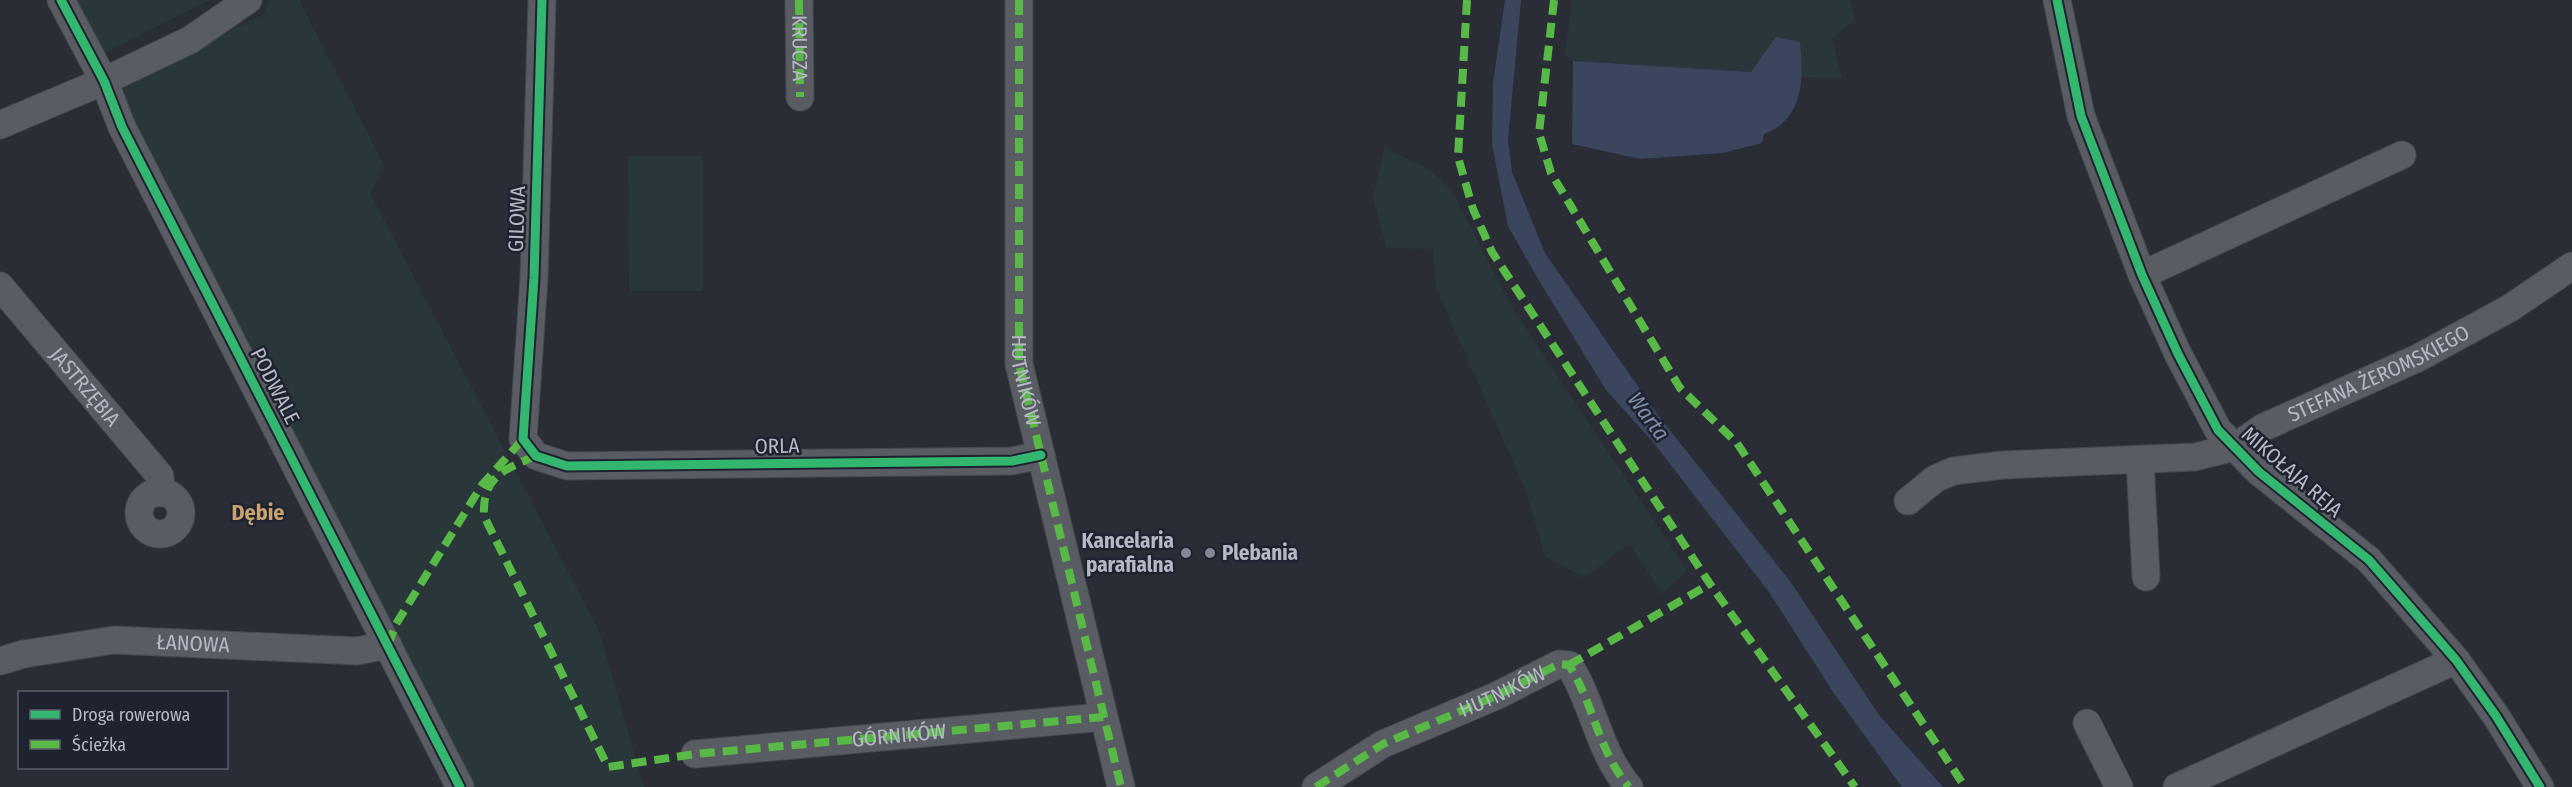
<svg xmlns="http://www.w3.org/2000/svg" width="2572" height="787" font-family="'Fira Sans Condensed',sans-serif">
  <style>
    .green { fill: #29373b }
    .water { fill: #3b455d }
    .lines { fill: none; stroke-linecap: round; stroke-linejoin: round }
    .minor-casing { stroke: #46484f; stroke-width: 29 }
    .minor { stroke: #5a5c63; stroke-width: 27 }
    .quiet { stroke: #58b947; stroke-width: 8; stroke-dasharray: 15 8; stroke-linecap: butt }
    .cycleway-casing { stroke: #1e232f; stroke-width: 13 }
    .cycleway { stroke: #33b770; stroke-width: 9 }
    .poi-dot { fill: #848894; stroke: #1e232f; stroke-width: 2 }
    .labels { text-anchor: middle; stroke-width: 5; stroke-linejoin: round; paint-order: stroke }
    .street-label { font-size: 21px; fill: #b5b9c6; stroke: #1e232f }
    .poi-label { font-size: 21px; font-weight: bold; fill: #b5b9c6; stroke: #1e232f; text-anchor: end }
    .water-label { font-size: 22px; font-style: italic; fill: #808caa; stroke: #1e232f }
    .neighbourhood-label { font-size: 22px; font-weight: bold; fill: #c8a36d; stroke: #1e232f }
  </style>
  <rect width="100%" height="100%" fill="#2a2d36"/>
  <!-- green -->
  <path class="green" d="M75,0H210L103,54Z
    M270,0H299L385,167L370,193L600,633L644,787H475L120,105L124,86L263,14Z
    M1572,0H1850L1855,20L1832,38L1842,78L1803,77L1800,42L1751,72L1573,61L1565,54Z
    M1385,148L1427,168L1451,189L1509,302L1687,571L1662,594L1629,544L1584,578L1545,556L1526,491L1436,288L1433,249L1386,248L1373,197Z
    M628,156H703V291H629Z"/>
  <!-- water -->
  <path class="water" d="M1505,0H1521L1508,140L1512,172L1545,253L1660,418L1790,581L1879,715L1943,787H1902L1833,692L1769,592L1653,442L1606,390L1538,279L1508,226L1492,144L1493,83Z
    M1776,37L1800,42C1804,78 1804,119 1764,134L1762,143L1722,153L1640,159L1572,144L1573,61L1751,72Z"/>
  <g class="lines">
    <defs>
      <g id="minor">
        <path d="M61,0L104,81L122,127L460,787"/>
        <path d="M542,0L534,278L523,439L536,456L567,466L1012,461L1041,455"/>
        <path id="s1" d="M799,0L800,97"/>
        <path id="s2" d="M1019,0V364L1121,787"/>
        <path d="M2057,0L2081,116L2142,275L2178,354L2218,430L2259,472L2369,560L2456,660L2496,716L2540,787"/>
        <path d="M0,125L104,81L190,40L248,0"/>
        <path d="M2142,275L2402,155"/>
        <path id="s3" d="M0,286L160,476L161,493"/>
        <path d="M2140,460L2146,577"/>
        <circle cx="160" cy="513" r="21"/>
        <path id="s4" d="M1908,501L1935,479L1953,471L2003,465L2195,457L2235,447L2262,428L2418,358L2510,308L2572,266"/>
        <path id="s5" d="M0,661L24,654L114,640L357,651L388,645"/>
        <path d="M2087,723L2119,787"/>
        <path d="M695,754L1103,717"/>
        <path id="s6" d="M1316,787L1383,744L1496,696L1559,664L1569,665C1594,704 1598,751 1629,787"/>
        <path d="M2177,787L2456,660"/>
      </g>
    </defs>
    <!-- minor casing -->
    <use href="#minor" class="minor-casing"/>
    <!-- minor -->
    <use href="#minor" class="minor"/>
    <!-- quiet -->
    <g class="quiet">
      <path d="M799,0L800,97"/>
      <path d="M1019,0V364L1121,787"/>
      <path d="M1467,0L1458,157L1473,209L1492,252L1710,584L1855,787"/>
      <path d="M1554,0L1539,133L1551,173L1680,388L1737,443L1965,787"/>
      <path id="s7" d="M536,456C504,469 482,477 484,516L608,767L695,754L1103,717"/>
      <path d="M388,645L396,624L482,485L523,439"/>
      <path d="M1569,665L1710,584"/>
      <path d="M1316,787L1383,744L1496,696L1559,664L1569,665C1594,704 1598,751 1629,787"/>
    </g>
    <defs>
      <path id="cycleway" d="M61,0L104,81L122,127L460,787
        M542,0L534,278L523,439L536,456L567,466L1012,461L1041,455
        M2057,0L2081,116L2142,275L2178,354L2218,430L2259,472L2369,560L2456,660L2496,716L2540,787"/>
    </defs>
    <!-- cycleway casing -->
    <use href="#cycleway" class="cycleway-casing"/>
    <!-- cycleway -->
    <use href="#cycleway" class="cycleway"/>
  </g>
  <!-- markers -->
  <g class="poi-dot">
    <circle cx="1186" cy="553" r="6"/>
    <circle cx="1210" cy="553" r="6"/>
  </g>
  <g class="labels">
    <!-- street labels -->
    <g class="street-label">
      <text dy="7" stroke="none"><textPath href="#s1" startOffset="48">KRUCZA</textPath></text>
      <text transform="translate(517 219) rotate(-88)" y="7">GILOWA</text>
      <text dy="7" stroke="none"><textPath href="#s4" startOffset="500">STEFANA ŻEROMSKIEGO</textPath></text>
      <text dy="7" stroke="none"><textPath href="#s2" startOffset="381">HUTNIKÓW</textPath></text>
      <text transform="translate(275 386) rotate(63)" y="7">PODWALE</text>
      <text dy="7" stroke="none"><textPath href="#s3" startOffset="132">JASTRZĘBIA</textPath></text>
      <text transform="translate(777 446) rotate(-1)" y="7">ORLA</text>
      <text transform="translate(2292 472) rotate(41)" y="7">MIKOŁAJA REJA</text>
      <text dy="7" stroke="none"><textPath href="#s5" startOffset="195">ŁANOWA</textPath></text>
      <text dy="7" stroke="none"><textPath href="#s6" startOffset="210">HUTNIKÓW</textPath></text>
      <text dy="7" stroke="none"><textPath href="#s7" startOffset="660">GÓRNIKÓW</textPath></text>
    </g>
    <!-- poi labels -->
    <g class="poi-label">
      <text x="1174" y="548">Kancelaria<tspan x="1174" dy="24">parafialna</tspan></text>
      <text x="1222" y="560" text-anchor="start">Plebania</text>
    </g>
    <!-- water labels -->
    <g class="water-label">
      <text transform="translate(1649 416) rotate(54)" y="8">Warta</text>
    </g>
    <!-- neighbourhood labels -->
    <g class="neighbourhood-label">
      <text x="258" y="520">Dębie</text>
    </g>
  </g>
  <!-- legend -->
  <rect x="18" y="691" width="210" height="78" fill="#1e232f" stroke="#5a5f6b" stroke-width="1.5"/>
  <rect x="30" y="710" width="30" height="9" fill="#33b770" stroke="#5a5f6b" stroke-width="1.5"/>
  <text x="72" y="721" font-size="18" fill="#b5b9c6">Droga rowerowa</text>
  <rect x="30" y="740" width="30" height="9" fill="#58b947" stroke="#5a5f6b" stroke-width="1.5"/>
  <text x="72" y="751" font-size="18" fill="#b5b9c6">Ścieżka</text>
</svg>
